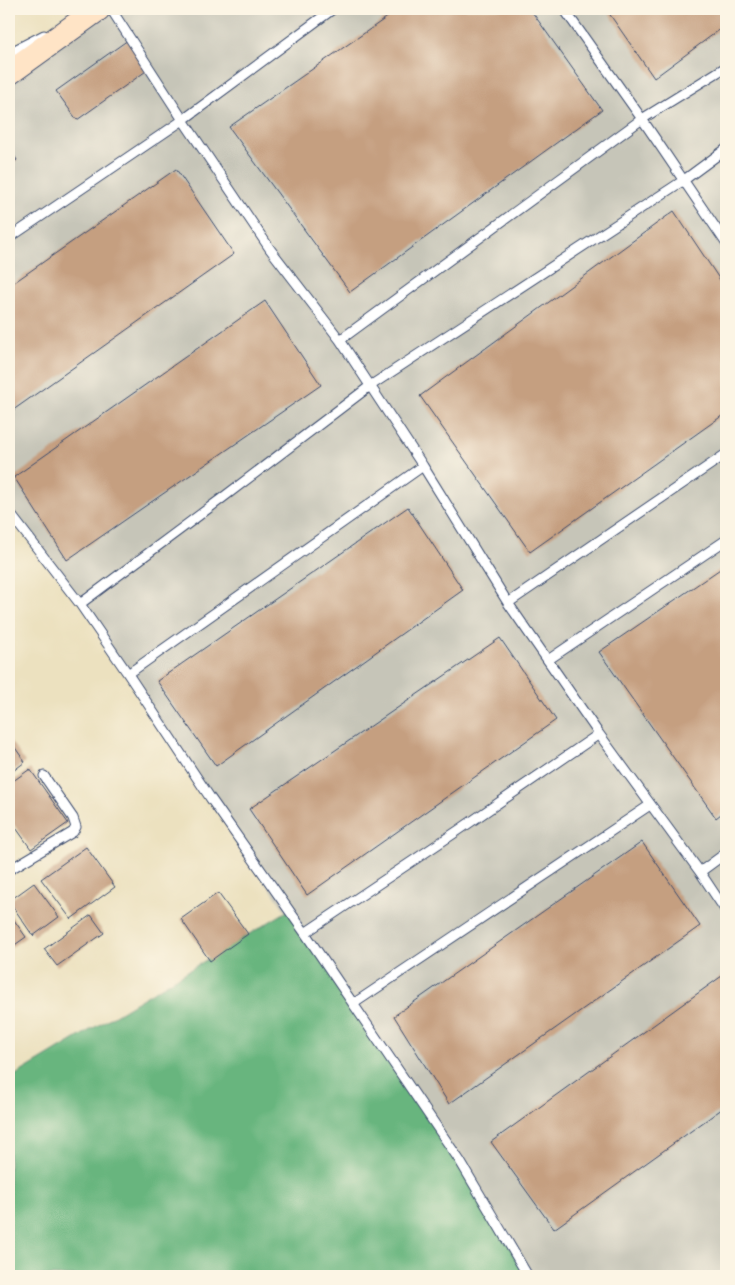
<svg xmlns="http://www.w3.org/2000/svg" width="735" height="1285" font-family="Pangolin,sans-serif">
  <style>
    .industrial { fill: #c6c5b8 }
    .forest { fill: #68b57e; stroke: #42726e }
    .building { fill: #c59f80 }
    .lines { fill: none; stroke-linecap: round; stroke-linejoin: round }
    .lane-casing { stroke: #3a4a6d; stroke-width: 11 }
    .secondary-casing { stroke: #3a4a6d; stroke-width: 26 }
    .lane { stroke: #fff; stroke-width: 9 }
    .secondary { stroke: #ffe4c6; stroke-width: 24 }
  </style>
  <rect width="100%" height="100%" fill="#fcf5e5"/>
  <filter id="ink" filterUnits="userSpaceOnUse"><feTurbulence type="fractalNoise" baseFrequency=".02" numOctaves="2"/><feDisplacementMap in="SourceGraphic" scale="10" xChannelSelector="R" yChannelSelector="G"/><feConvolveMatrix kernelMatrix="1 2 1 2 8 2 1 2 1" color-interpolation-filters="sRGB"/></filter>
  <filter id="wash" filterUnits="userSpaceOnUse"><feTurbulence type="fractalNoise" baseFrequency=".0096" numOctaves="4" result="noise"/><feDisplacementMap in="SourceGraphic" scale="20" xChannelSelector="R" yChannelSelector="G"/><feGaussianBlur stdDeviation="1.12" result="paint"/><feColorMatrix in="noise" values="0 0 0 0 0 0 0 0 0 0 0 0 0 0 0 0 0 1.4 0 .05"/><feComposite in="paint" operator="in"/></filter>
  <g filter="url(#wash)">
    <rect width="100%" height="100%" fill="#ece1bf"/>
    <!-- industrial -->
    <path class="industrial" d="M111,9H726V1276H529L80,604L9,512V79Z"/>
    <!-- forest -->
    <path class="forest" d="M289,910L460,1161L529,1276H9V1079Z"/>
    <g id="blocks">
      <!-- building -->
      <path class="building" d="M399,9H530L602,110L350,292L229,127Z
        M606,9H726V25L654,78Z
        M128,40L149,69L77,120L56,91Z
        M9,148L17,160L9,166Z
        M176,169L234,254L9,413V286Z
        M674,211L726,289V413L530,552L420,396Z
        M265,301L321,385L67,560L14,477Z
        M408,507L463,590L216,766L157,681Z
        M726,565V810L716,818L599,652Z
        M500,638L556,720L307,895L249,809Z
        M9,739L25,762L9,774Z
        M30,769L68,823L31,849L9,818V784Z
        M642,842L700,926L449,1104L394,1016Z
        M86,847L115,887L71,919L41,879Z
        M34,883L59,917L33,936L9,901Z
        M218,893L248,934L210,961L181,919Z
        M9,913L26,937L9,949Z
        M91,915L104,933L57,966L44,949Z
        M726,973V1106L554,1229L491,1142Z"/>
    </g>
  </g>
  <g filter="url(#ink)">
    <use href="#blocks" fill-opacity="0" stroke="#3a4a6d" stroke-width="1"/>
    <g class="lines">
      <defs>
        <path id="lane" d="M111,9L183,120L270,249L340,340L423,466L508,603L599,734L700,872L726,911
          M564,9L642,119L726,243
          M9,53L44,35
          M9,238L183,120L333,9
          M340,340L642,119L726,67
          M9,512L80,604L128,674L211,799L305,933L460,1161L528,1276
          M508,603L726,454
          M80,604L221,499L370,386L684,180L726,149
          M548,660L726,540
          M128,674L423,466
          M9,870L73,832L76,827L73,818L44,776
          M700,872L726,853
          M305,933L459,830L599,734
          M353,1004L650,805"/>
        <path id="secondary" d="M9,73L98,9"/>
      </defs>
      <!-- lane casing -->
      <use href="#lane" class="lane-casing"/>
      <!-- secondary casing -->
      <use href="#secondary" class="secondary-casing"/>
      <!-- lane -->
      <use href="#lane" class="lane"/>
      <!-- secondary -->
      <use href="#secondary" class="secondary"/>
    </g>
  </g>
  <!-- margin -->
  <rect width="735" height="1285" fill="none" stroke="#fcf5e5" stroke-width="30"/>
</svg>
